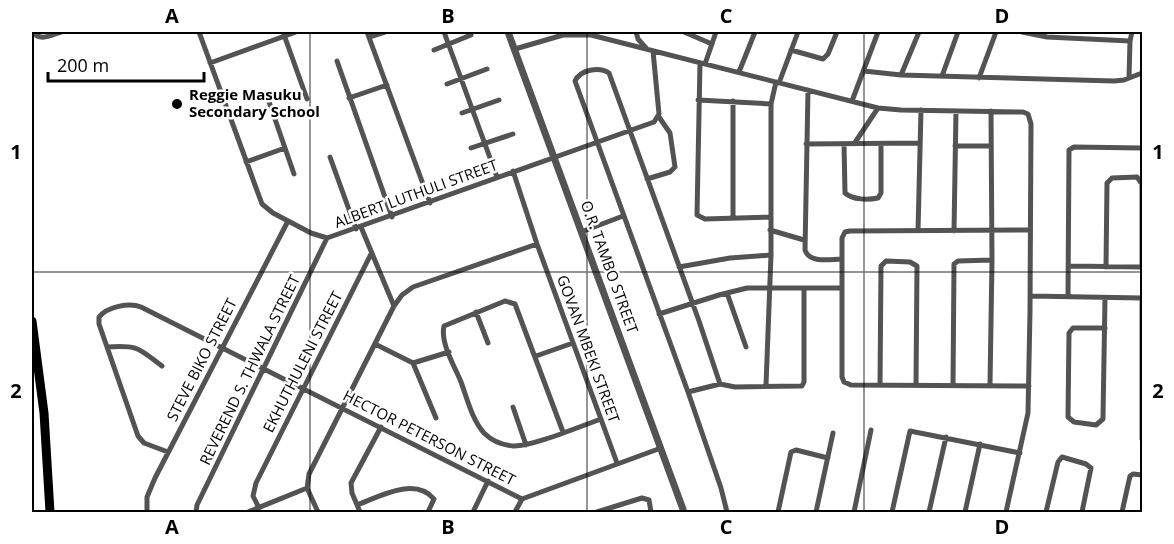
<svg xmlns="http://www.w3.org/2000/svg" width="1174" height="544" font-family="'Open Sans',sans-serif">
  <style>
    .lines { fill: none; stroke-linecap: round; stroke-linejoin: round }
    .minor { stroke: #535353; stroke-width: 5 }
    .tertiary { stroke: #535353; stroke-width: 7 }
    .trunk { stroke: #000; stroke-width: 9 }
    .grid { fill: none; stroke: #000; stroke-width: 1.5; stroke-opacity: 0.55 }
    .poi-dot { fill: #000; stroke: #fff; stroke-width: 2 }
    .labels { text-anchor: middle; stroke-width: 5; stroke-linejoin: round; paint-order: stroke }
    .poi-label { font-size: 15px; font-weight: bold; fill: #000; stroke: #fff; text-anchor: start }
    .street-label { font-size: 15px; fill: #000; stroke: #fff }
    .neatline { fill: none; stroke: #000; stroke-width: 2 }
    .grid-label { font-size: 20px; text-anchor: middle; font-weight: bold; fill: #000 }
  </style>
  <rect width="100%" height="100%" fill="#fff"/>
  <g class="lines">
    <!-- minor -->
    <path class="minor" d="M33,32C40,42 51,35 61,32
      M199,32L262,204L273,213L311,233L327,238L654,122L659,114L653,51
      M283,32L307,99
      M367,32L430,203
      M444,32L497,177
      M636,32L638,39L646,48
      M684,32L712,44
      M1022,32L1047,37L1130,41L1129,78
      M369,37L385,32
      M1130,41L1132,32
      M515,49L563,35H591L878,108L901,110L1023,112L1028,114L1031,124L1030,311L1028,413L1006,512
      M434,50L471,35
      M791,50L823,59L828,54L837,32
      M337,61L392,217
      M210,63L296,32
      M700,63L697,215L705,219L770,217
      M705,64L716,32
      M864,71L901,75L1114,81L1124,80L1142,73
      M739,72L755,32
      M901,75L919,32
      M942,76L958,32
      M979,78L996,32
      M779,83L798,32
      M447,84L487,69
      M808,90L805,250C810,264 830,259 842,259
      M267,96L294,174
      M349,98L387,85
      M698,100L771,104
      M852,101L878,32
      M462,113L499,100
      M806,144L920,143
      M844,144L845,193C853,200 868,200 878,198L881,193V144
      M854,144L878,108
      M955,146H991
      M471,148L513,134
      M330,157L356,229
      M246,162L285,148
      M513,171L537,244L617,463
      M647,179L670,172L675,167L670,133L659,117
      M733,218V101
      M361,227L394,306
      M770,230L804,240
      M918,231L921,110
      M954,231L956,111
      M581,232L623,216
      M1069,266L1142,267
      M679,267L730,258L771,255
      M1106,267L1107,183L1112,178L1137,177L1142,184V267
      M727,293L746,347
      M1030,296L1142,298
      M1068,297L1069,150L1074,147L1142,148
      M1142,298V439
      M476,312L488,343
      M659,314L719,295L747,288H842
      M1105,328H1073L1069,333L1068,417L1074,422L1096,425L1103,419V417L1105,298
      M375,344L413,363L449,352
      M107,347C139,345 138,348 162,366
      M536,356L573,343
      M413,363L436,418
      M720,384L699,321L609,73C599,66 580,70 575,81L688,392L721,488L727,512
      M766,385L771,255V104L776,82
      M880,385L881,266L886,261L910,262L917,266L916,385
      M990,385L992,260L991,111
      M953,386L954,264L958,261L992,260
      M1029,386L851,385L844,382L842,377V238L845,232L850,231L1030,230
      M688,392L720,384L735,387L802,386L804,382V288
      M513,407L526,445
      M563,432L515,304L505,301L444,326C440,343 455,367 461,382C467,398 472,420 484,433C491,440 502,445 513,446C531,447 581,426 601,419
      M168,452L144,443L138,436L99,324V317C107,307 129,302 141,307L522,499L661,448
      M357,505C378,497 415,476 434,499L428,512
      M259,508L253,496L256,483L371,254
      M147,512V497L155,478L288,221
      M196,512L197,505L327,238
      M248,512L307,488
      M318,512L307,488L309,474L394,306L402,295L413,287L537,244
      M360,512L352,493L351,483L381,427
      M473,512L488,481
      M515,512L522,499
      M597,512L642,498L649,500L651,512
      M778,512L791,452L796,450L828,458
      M816,512L833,433
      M854,512L871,430
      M892,512L910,431L1020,453
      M929,512L946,437
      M965,512L980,444
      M1046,512L1058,462L1062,457L1086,464L1091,468L1082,512
      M1122,512L1130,476L1133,474L1142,475"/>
    <!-- tertiary -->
    <path class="tertiary" d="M508,32L684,512"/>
    <!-- trunk -->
    <path class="trunk" d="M32,321L44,413L50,512"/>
  </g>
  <!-- grid -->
  <path class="grid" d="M310,32V512M587,32V512M864,32V512M32,272H1142"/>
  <!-- markers -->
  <circle class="poi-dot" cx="177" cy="104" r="6"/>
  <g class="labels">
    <!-- poi labels -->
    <g class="poi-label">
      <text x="189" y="100">Reggie Masuku<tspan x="189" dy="17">Secondary School</tspan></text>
    </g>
    <!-- street labels -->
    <g class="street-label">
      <text transform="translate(416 194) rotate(-20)" y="5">ALBERT LUTHULI STREET</text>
      <text transform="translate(609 267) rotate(70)" y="5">O.R. TAMBO STREET</text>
      <text transform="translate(588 349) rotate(70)" y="5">GOVAN MBEKI STREET</text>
      <text transform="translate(202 360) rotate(-63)" y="5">STEVE BIKO STREET</text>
      <text transform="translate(303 362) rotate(-63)" y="5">EKHUTHULENI STREET</text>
      <text transform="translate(250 370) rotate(-64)" y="5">REVEREND S. THWALA STREET</text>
      <text transform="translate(429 438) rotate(27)" y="5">HECTOR PETERSON STREET</text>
    </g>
  </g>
  <!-- border -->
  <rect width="1174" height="544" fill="none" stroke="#ffffff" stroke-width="66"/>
  <!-- scale -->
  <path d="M48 72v9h156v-9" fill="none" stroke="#000000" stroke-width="3"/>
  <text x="57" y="72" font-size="18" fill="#000000" stroke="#ffffff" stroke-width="4.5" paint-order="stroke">200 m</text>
  <rect x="33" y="33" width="1108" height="478" class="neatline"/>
  <g class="grid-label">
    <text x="172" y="23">A</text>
    <text x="448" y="23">B</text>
    <text x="726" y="23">C</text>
    <text x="1002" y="23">D</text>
    <text x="16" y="159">1</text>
    <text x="1158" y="159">1</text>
    <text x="16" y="398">2</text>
    <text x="1158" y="398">2</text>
    <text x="172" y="534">A</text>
    <text x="448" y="534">B</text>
    <text x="726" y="534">C</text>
    <text x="1002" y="534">D</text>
  </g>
</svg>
